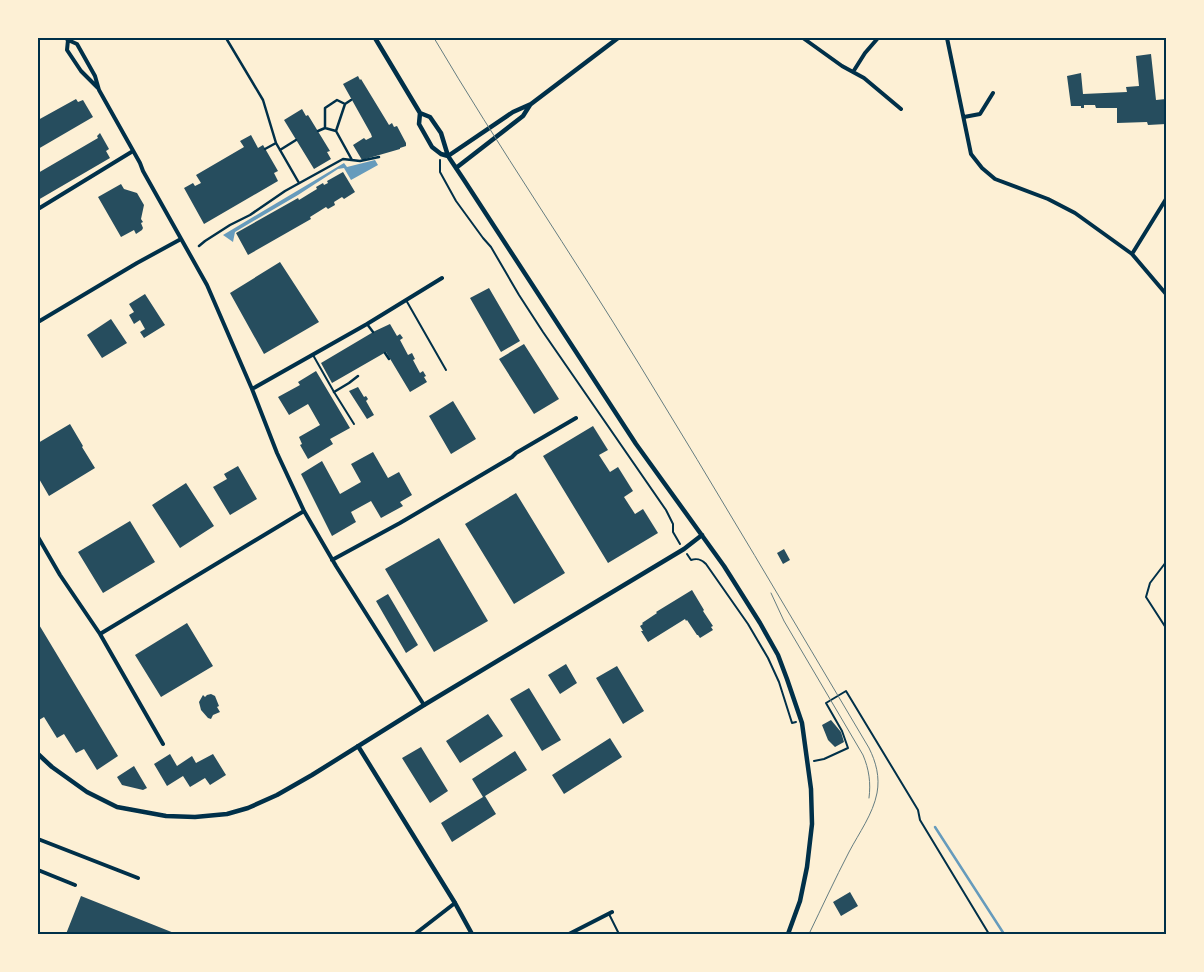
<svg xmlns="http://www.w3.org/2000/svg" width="1204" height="972" font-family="Roboto,sans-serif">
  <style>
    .water { fill: #669bbc }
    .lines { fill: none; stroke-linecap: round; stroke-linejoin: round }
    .stream { stroke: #669bbc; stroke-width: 2.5 }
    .building { fill: #264d5e }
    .path { stroke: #003049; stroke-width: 2 }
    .service { stroke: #003049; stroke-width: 2 }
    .pedestrian { stroke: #003049; stroke-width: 2.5 }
    .minor { stroke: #003049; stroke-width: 4 }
    .tertiary { stroke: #003049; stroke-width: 4.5 }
    .tram { stroke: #657d81; stroke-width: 1 }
    .neatline { fill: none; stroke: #003049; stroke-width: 2 }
  </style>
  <rect width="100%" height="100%" fill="#fdf0d5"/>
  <!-- water -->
  <path class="water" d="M375,160L378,165L351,180L344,168L338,169L298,195L240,229L235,232L233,242L223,235L344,163L347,167Z"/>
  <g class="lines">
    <!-- stream -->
    <path class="stream" d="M935,827L1004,934"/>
  </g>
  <!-- building -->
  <path class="building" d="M1151,54L1156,100L1166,99V124L1148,125L1147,122L1117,123V108H1096L1095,105H1084V108H1081V106H1071L1067,76L1081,73L1083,94L1127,92L1126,87L1139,86L1136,56Z
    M358,76L360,80L361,79L389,125L392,123L394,127L397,126L406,143V146L400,148V149L362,160L353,145L364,138L366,140L372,137L371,134L343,84Z
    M76,99L78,102L83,100L93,117L38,149V120Z
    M302,109L306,116L308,115L330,151L327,152L331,159L314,169L284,120Z
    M100,133L109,149L106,151L110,158L38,200V173L98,138L97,136Z
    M251,135L258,148L263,145L278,171L274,173L278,181L204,224L184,188L193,183L195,186L201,183L196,175L244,147L240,141Z
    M343,172L355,192L344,199L342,197L334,202L335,205L328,209L326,207L310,217L311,219L248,255L236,233L298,198L299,200L312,192L317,189L316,187L323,183L324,185L328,183L327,181Z
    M121,184L124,189L137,193L144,205L141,219L143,222L141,223L143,228L142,230L136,234L134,230L121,237L98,197Z
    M280,262L319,322L264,354L230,293Z
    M489,288L520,341L501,352L470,298Z
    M145,294L165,325L144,338L140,332L145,329L140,320L134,324L129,315L134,312L129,304Z
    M111,319L127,343L102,358L87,335Z
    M390,324L397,336L400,334L403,338L400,340L408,355L412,353L415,359L413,360L420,373L423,371L426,376L424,377L427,382L410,392L386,352L332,383L321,363L375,331Z
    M524,344L559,399L534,414L499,359Z
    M316,371L350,428L330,439L333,444L308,459L300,445L302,444L299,437L320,425L308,404L289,415L278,397L300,385L298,382Z
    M358,387L364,397L366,396L368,399L366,401L374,415L367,419L349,391Z
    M453,401L476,439L451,454L429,416Z
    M70,424L83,446L82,447L95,468L49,496L38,477V443Z
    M593,426L608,450L599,455L610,472L618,467L633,491L624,497L635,514L643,509L658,533L608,563L543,456Z
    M373,452L388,478L399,472L412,495L400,502L403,506L381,518L371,501L351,512L356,522L332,536L301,474L322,461L340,494L361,482L351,464Z
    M238,466L257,499L230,515L213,487L227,479L224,474Z
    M186,483L214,526L180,548L152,505Z
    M516,493L565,573L514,604L465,524Z
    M130,521L155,562L103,593L78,552Z
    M439,538L488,621L434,652L385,569Z
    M784,549L790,560L783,564L777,553Z
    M692,590L704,610L703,611L713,626L711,627L713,630L700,638L698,635H697L687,620L686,621L685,619L648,642L641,631H643L640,626L643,624L642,623L657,613L656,612Z
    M388,594L418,645L406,653L376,601Z
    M38,623L118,756L97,770L84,749L76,753L64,734L57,738L44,717L39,720L38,718Z
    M187,623L213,666L161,697L135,655Z
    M566,664L577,683L560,694L548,675Z
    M617,666L644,711L623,724L596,678Z
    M529,688L561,740L542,751L510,699Z
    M211,694L215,696L219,706L217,707L220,712L213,715L211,719L208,718L201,710L199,702L203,695L205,697L207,695Z
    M488,714L503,736L460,763L446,741Z
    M831,720L841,732L844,742L835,747L828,740L822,725Z
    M610,738L622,757L564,794L552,775Z
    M421,747L448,791L430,803L402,758Z
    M515,751L527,770L485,796L496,814L452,842L441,823L483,797L472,779Z
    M170,754L177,766L192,756L196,763L213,754L226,775L210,785L205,778L190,787L183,776L167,786L154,764Z
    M134,766L147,788L143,790L122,785L117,777Z
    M850,892L858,906L841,916L833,902Z
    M81,896L174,933V934H66Z"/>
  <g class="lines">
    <!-- path -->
    <path class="path" d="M440,160V172L456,201L483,238L491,247L519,295L543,332L666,510L673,524V532L680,544
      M687,554L691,560C697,558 701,559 706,564L748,624L768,658L779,682L792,723L796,722
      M1166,562L1150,583L1146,597L1166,628
      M814,761L824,759L848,748L842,731L826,703L846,691L918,810L920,820L989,934"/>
    <!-- service -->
    <path class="service" d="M406,300L446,370
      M313,355L334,392L354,424
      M609,914L619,934"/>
    <!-- pedestrian -->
    <path class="pedestrian" d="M226,38L263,100L276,143L299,183
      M345,104L351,100
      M318,131L325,128
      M336,131L325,128V108L337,100L345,104L336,131L352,160
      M265,149L276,143
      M280,150L296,140
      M199,246L205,241L230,225L250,215L285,191L343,159L360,161L379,157
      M367,324L373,332
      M385,353L389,359
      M334,392L349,383L358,376"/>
    <!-- minor -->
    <path class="minor" d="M66,38L68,40L67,50L81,71L98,88
      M803,38L842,66L864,78L901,109
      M947,38L971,154L982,168L995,179L1048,199L1075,213L1132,254L1166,294
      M68,40L77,44L95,76L99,90L140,163L143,171L207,285L252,389L277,453L304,511L336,566L424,705
      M853,72L865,53L878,38
      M964,117L980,114L993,93
      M38,209L133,151
      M1132,254L1166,199
      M38,322L137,263L181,239
      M252,389L367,324L442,278
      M38,537L60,575L100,634L163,744
      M332,560L400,523L512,457L516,453L576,418
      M100,634L304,511
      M38,839L138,878
      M38,870L75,885
      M415,934L455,903
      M569,934L612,912"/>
    <!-- tertiary -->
    <path class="tertiary" d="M375,38L420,113L419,124L432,147L441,154L448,156
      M420,113L430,117L441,133L448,156L464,180L636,444L724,566L760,623L778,655L787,679L802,723L811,789L812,824L807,867L800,901L788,934
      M448,156L513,112L531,104L618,38
      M456,168L523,116L530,105
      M358,746L455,903L472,934
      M38,754L52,767L87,792L117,807L166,816L195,817L227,814L248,808L277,795L312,775L424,705L684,549L702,535"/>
    <!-- tram -->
    <path class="tram" d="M434,38C499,148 572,254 639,364C717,491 793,620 869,748C876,762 880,777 877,793C873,814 859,833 849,852C835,879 822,907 809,934
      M771,593L784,621L863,755C869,769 871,783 869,798"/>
  </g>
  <!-- border -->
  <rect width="1204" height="972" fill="none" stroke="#fdf0d5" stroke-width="78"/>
  <rect x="39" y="39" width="1126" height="894" class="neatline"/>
</svg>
